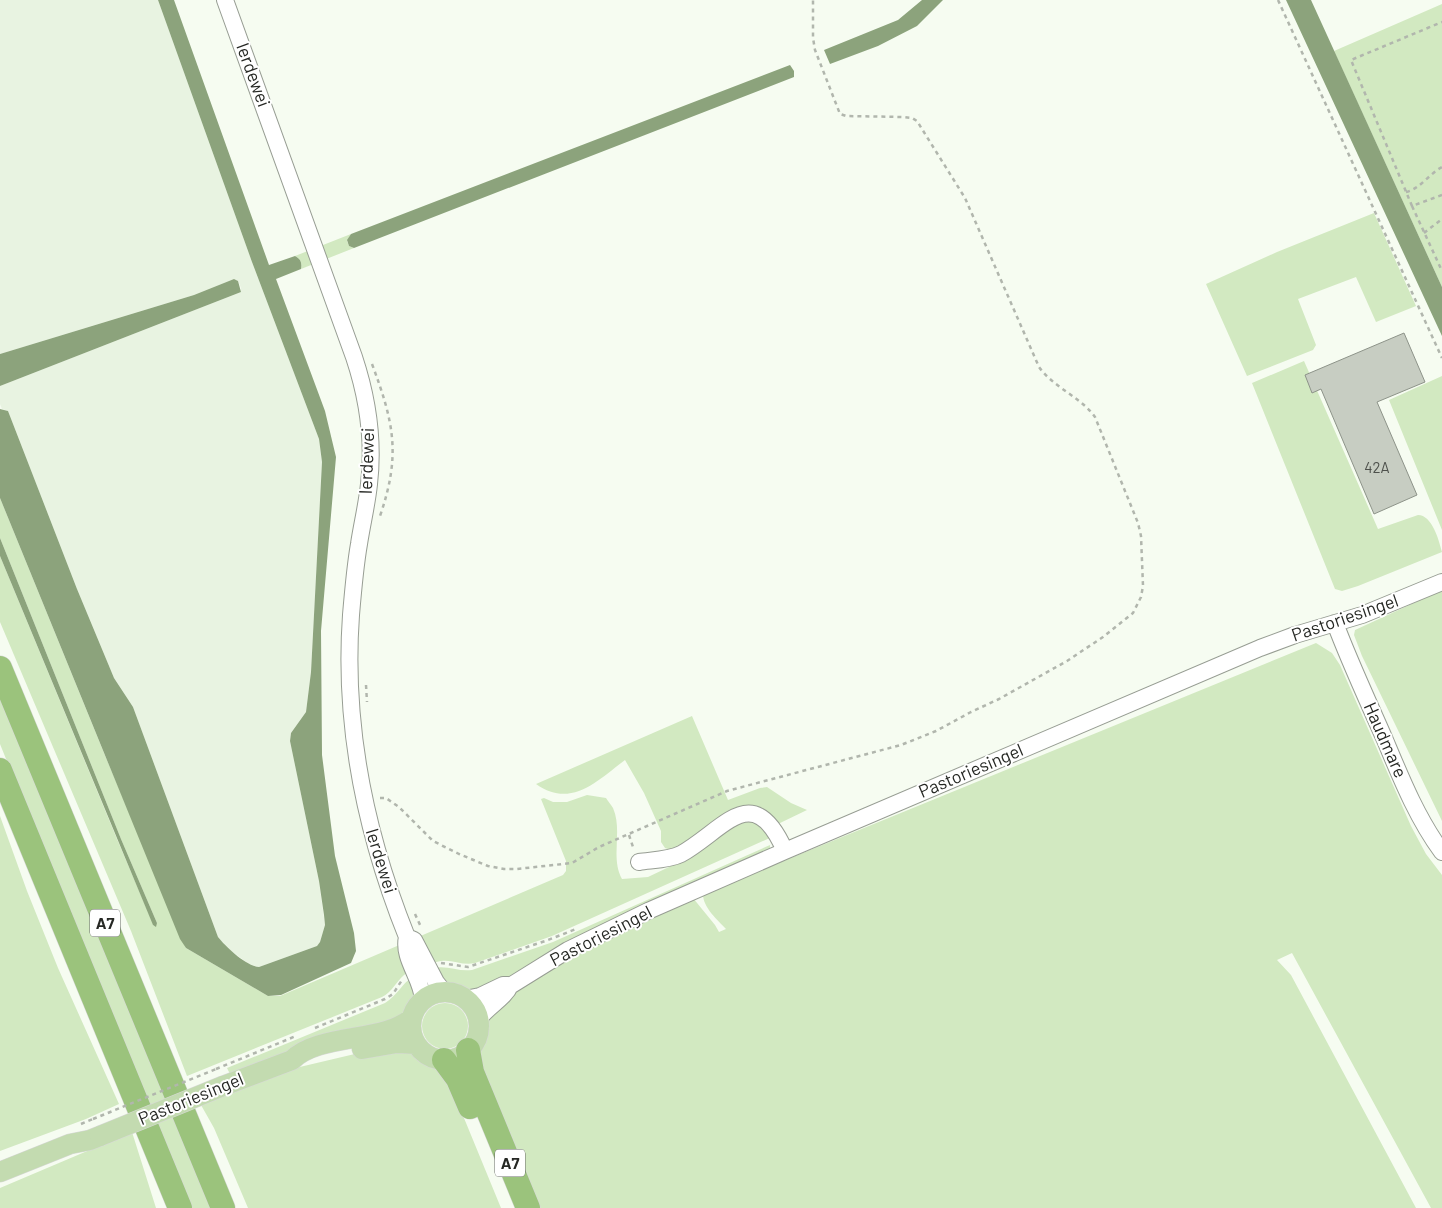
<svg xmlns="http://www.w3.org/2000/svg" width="1442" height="1208" font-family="Barlow,sans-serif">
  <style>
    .built { fill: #e8f3e1 }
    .green { fill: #d2e9c1 }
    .water { fill: #8ca37c }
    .building { fill: #c7cdc2; stroke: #8d9389 }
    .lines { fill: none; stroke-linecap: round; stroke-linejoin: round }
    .minor-casing { stroke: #979d93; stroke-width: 18 }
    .major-casing { stroke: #d8d8d8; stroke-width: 21 }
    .highway-casing { stroke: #d8d8d8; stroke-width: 25 }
    .path { stroke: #b1b6ad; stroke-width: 2.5; stroke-dasharray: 4 4; stroke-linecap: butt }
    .minor { stroke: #fff; stroke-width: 16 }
    .major { stroke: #c3dbb0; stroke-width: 20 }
    .highway { stroke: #9bc37c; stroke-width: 24 }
    .major-bridge-casing { stroke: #d8d8d8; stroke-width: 21; stroke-linecap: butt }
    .path-bridge { stroke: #b1b6ad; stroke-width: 2.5; stroke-dasharray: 4 4; stroke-linecap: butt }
    .major-bridge { stroke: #c3dbb0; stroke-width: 20 }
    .labels { text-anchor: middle; stroke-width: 4; stroke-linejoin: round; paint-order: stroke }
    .number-label { font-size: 15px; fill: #4e514c }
    .shield { fill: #fff; stroke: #676866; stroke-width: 1 }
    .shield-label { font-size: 16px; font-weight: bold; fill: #262824 }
    .street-label { font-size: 18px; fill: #262824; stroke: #fff }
  </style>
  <rect width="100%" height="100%" fill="#f6fcf1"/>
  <!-- built -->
  <path class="built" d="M0,0H158L252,262L319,439L322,462L311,672L306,712L291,733L290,741L319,881L325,925L320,942L317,946L259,967H253L227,948L218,937L133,707L114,678L77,589L8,411L2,409L0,404V386L241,292V288L238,281L234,279L194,295L0,354Z"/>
  <!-- green -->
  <path class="green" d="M1442,4V287L1334,51Z
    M1374,213L1416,306L1376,322L1356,277L1298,299L1316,345L1313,350L1247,376L1206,284L1277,252Z
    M351,234L347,241L349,246L354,248L301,269C302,263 301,259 295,256Z
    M1304,361L1378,529L1418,515C1432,515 1439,540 1442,552L1358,586L1342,591L1335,589L1252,383Z
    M1442,376V530L1389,400Z
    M0,498L104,753L186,948L268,996H280L563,875L566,871V861L541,799L544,798L553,802H567L587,795L606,798C608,801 611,805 613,808C623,831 610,858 622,879L648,877L669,867L732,824L756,819L772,837L552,936L475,963C463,966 452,959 441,961C429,963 413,968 404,975C396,982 392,992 382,997L187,1076L131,931L0,622V556L117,839L154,926L157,923L121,839L0,538Z
    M1442,590V821L1362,656L1354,635L1355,630Z
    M1316,643L1332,653L1340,665L1411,826L1426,854L1442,875V1208H1431L1292,953L1277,960L1291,975L1416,1208H538L477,1052L490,1014L504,999L553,966L693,898L715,925L719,932L726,929C718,920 703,908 703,894Z
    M0,685L214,1208H191L96,982L0,744Z
    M692,716L728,800L760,788L767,787L791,803L807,810L778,824L766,813L673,851L665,848L661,842V831L644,793L625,760C597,781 571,809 536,784Z
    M0,816L27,891L58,968L119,1104L86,1119L0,1151Z
    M770,845V850L485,990C461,994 447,989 434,968C447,965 459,972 472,970L553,942Z
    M413,977L417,997L405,1016L230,1074L227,1068L385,1003C397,996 402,983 413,977Z
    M422 1026a23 23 0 1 1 46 0a23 23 0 1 1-46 0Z
    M409,1049L438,1069L450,1084L501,1208H248L214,1128L201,1105L287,1070L359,1053Z
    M132,1132L156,1208H0V1188Z"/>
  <!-- water -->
  <path class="water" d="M158,0H174L269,265L295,256C301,259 302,263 301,269L276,279L325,411L336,457L321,631L322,755L335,856L354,933L356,951L351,963L281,995L268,996L186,948L180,939L0,498V409L8,411L77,589L114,678L133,707L218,937C226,947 246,966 259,967L317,946L320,942L325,925L324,915L319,881L290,741L291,733L306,712L311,672L322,462L319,439L252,262Z
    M922,0H943L917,26L878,46L830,64L824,50L898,20Z
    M1286,0H1311L1442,287V336Z
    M790,65L794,71V77L354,248L349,246L347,240L351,234Z
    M234,279L238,281L241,292L0,386V354L194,295Z
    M0,538L121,839L157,923L156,927L153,925L0,556Z"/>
  <!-- building -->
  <path class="building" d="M1404,333L1425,382L1377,402L1417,495L1374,514L1321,389L1312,393L1305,375Z"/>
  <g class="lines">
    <defs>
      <path id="minor" d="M225,0L354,357C368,399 374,441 369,484C367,504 362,524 359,544C355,567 353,591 351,615C343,726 366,835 407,937C402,959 422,978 423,1000
        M1335,623C1350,663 1368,701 1385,740C1401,778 1417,818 1442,852
        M639,862C652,860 669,860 681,854C724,830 753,778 785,851
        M407,937L414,940L436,982L444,992
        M465,999L480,996L503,985H508
        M478,1020C487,1007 505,998 510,986L568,950L648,911L785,851L1260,648L1295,635L1362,615L1442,582"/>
      <path id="major" d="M411 1026a34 34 0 1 1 68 0a34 34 0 1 1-68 0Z
        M362,1049L397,1043L416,1044
        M223,1086L292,1060C319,1033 384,1043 412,1018
        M0,1172L70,1144L90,1140L100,1136"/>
      <path id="highway" d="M0,668L223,1208
        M0,770L180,1208
        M468,1050L472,1072L528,1208
        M444,1060L458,1079L470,1107"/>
    </defs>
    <!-- minor casing -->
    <use href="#minor" class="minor-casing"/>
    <!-- major casing -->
    <use href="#major" class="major-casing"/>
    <!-- highway casing -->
    <use href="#highway" class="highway-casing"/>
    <!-- path -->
    <path class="path" d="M1278,0L1442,358
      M1406,192C1420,189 1429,174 1442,167
      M1442,195L1412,206L1442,271
      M1412,206L1351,60L1442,22
      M1424,233L1442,219
      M372,364C394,423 401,455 380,516
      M366,685L367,702
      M380,798H386L399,807L433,841L459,854L488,866L504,869H517L572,863L599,847L727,791L901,745L936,731L971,712L999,699L1067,661L1103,637L1133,613L1141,597L1143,586L1141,536L1138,523L1095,417C1081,397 1054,388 1039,367L965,198L917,121L912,118L903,117L846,116L840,114L815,50L813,38V0
      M629,835L634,850
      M415,914L421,927
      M441,963L468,967L548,940L576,929
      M315,1028L385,999L393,994L402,980
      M216,1069L296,1036
      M81,1124L93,1119"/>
    <!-- minor -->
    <use href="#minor" class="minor"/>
    <!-- major -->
    <use href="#major" class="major"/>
    <!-- highway -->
    <use href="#highway" class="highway"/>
    <defs>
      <path id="major-bridge" d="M100,1136L223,1086"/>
    </defs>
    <!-- major-bridge casing -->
    <use href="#major-bridge" class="major-bridge-casing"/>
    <!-- path-bridge -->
    <path class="path-bridge" d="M93,1119L216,1069"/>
    <!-- major-bridge -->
    <use href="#major-bridge" class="major-bridge"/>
  </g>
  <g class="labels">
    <!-- number labels -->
    <g class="number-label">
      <text x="1377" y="473">42A</text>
    </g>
    <!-- shield labels -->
    <g class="shield">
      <rect x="90" y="909.5" width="30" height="27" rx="4"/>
      <rect x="495" y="1149.5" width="30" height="27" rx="4"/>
    </g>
    <g class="shield-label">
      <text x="105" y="929">A7</text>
      <text x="510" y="1169">A7</text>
    </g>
    <!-- street labels -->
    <g class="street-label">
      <text transform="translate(253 75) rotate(70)" y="6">Ierdewei</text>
      <text transform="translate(367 461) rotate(-88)" y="6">Ierdewei</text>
      <text transform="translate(1345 618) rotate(-19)" y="6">Pastoriesingel</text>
      <text transform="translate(1385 740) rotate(66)" y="6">Haudmare</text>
      <text transform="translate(971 771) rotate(-23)" y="6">Pastoriesingel</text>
      <text transform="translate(381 861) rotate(73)" y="6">Ierdewei</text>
      <text transform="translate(601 936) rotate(-27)" y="6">Pastoriesingel</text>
      <text transform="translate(191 1099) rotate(-22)" y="6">Pastoriesingel</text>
    </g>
  </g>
</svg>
